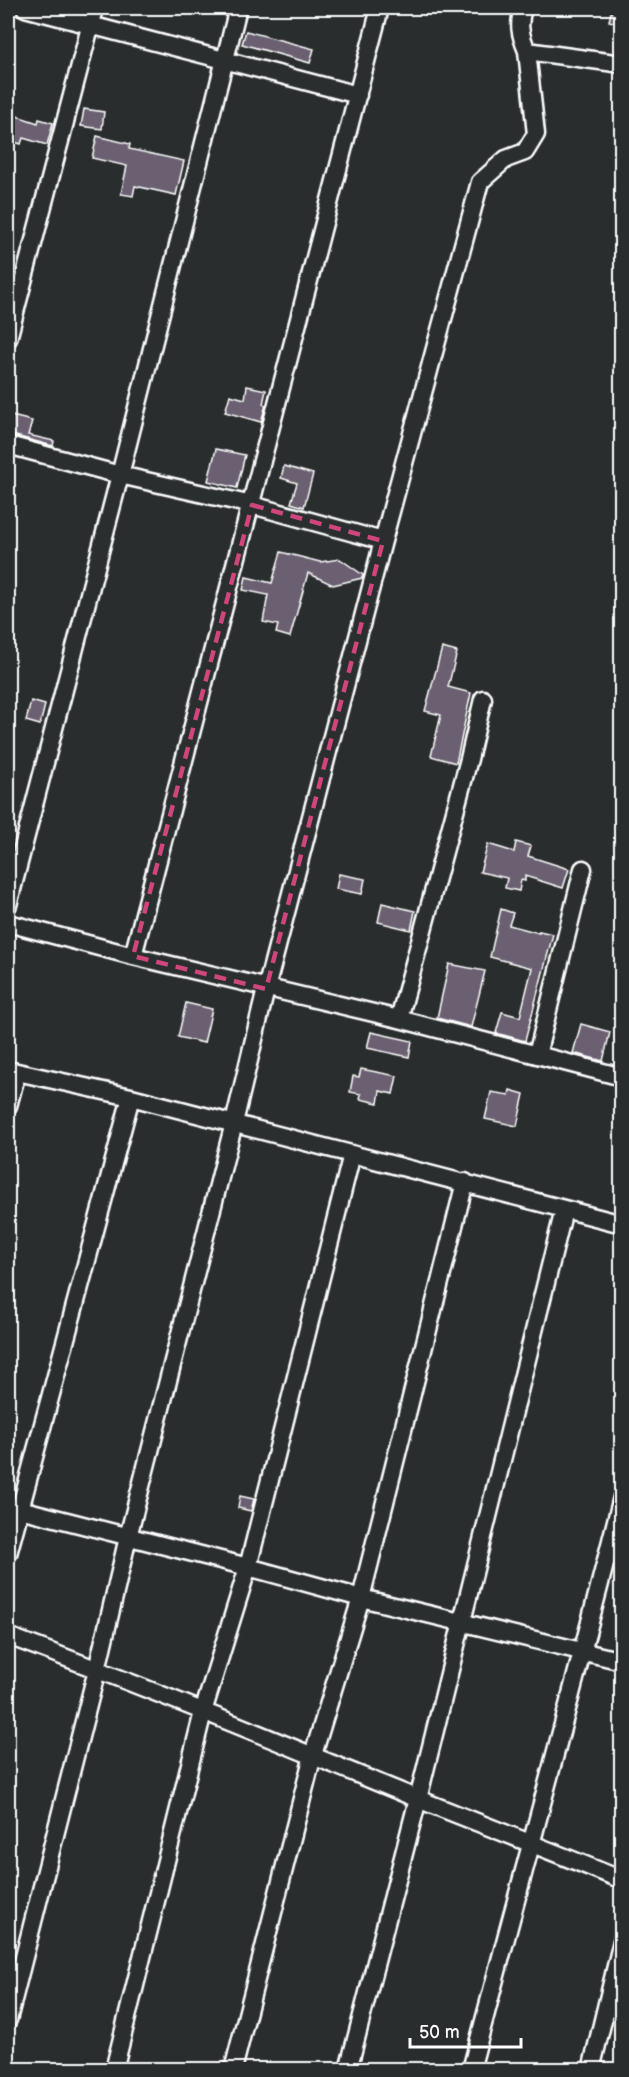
<svg xmlns="http://www.w3.org/2000/svg" width="629" height="2077" font-family="'Balsamiq Sans',sans-serif">
  <style>
    .building { fill: #6b6171; stroke: #fff; stroke-width: 1.5 }
    .lines { fill: none; stroke-linecap: round; stroke-linejoin: round }
    .minor-casing { stroke: #fff; stroke-width: 21 }
    .minor { stroke: #2a2d2e; stroke-width: 16 }
    .marked { fill: none; stroke: #ce467c; stroke-width: 4.5; stroke-dasharray: 12 8; stroke-linejoin: round }
  </style>
  <rect width="100%" height="100%" fill="#2a2d2e"/>
  <filter id="ink" filterUnits="userSpaceOnUse"><feTurbulence type="fractalNoise" baseFrequency=".0167" numOctaves="2"/><feDisplacementMap in="SourceGraphic" scale="12" xChannelSelector="R" yChannelSelector="G"/><feConvolveMatrix kernelMatrix="1 2 1 2 8 2 1 2 1" color-interpolation-filters="sRGB"/></filter>
  <g filter="url(#ink)">
    <!-- building -->
    <path class="building" d="M612,8H621V24L609,21Z
      M246,31L314,49L310,63L242,44Z
      M84,109L104,112L102,129L81,126Z
      M8,113L38,123L39,119L53,123L47,145L23,138L21,144L8,140Z
      M97,136L130,144L129,149L184,161L176,195L135,186L133,196L121,194L127,166L92,158Z
      M247,386L266,390L263,404L266,405L261,422L225,412L230,395L245,399Z
      M12,416L32,421L28,435L54,441L53,446L12,435L13,431H9Z
      M216,449L245,455L237,488L208,481Z
      M284,466L313,474L304,507L291,503L297,483L281,478Z
      M281,552L320,562L340,559L363,575L362,578L333,585L308,573L290,637L276,633L278,625L263,622L268,595L243,590L246,577L272,583Z
      M442,648L457,652L448,687L471,693L456,763L431,756L441,715L425,711Z
      M31,701L45,705L40,725L26,721Z
      M516,842L531,846L528,856L569,869L563,888L525,876V881L521,880L519,891L505,888L507,878L480,872L488,844L514,852Z
      M339,874L365,879L362,894L336,889Z
      M382,903L415,911L411,930L378,922Z
      M501,909L513,913L509,925L539,933V931L553,934L525,1041L496,1033L502,1012L520,1017L532,968L490,957Z
      M449,964L485,971L471,1027L437,1018Z
      M186,1003L212,1009L204,1043L178,1037Z
      M581,1024L610,1032L603,1061L573,1053Z
      M371,1032L412,1041L409,1057L367,1048Z
      M361,1069L397,1076L393,1094L380,1091L378,1103L360,1099L361,1094L350,1092L353,1076L359,1077Z
      M510,1090L524,1094L517,1126L485,1119L491,1092L509,1095Z
      M240,1496L254,1499L251,1511L238,1508Z"/>
    <g class="lines">
      <defs>
        <path id="minor" d="M25,8L358,95
          M527,51L622,64
          M8,339L95,8
          M8,445L120,475L252,505L383,541
          M8,905L120,475L238,8
          M8,923L133,956L399,1019L622,1077
          M133,956L380,8
          M399,1019L469,759L483,699
          M537,1055L583,869
          M8,1070L131,1097L622,1224
          M8,1106L17,1073
          M8,1506L248,1567L361,1598L622,1661
          M8,1554L131,1097
          M8,1636C146,1687 282,1743 418,1799C486,1826 554,1852 622,1880
          M8,2020L97,1670L128,1537L234,1123L266,989L383,541L480,182L506,159L525,152L536,134L527,51C520,34 518,25 523,8
          M114,2070L203,1712L248,1567L352,1154
          M233,2070L313,1755L361,1598L465,1182
          M348,2070L418,1799L564,1210
          M471,2070C521,1879 574,1689 622,1497
          M591,2070L622,1941"/>
      </defs>
      <!-- minor casing -->
      <use href="#minor" class="minor-casing"/>
      <!-- minor -->
      <use href="#minor" class="minor"/>
    </g>
  </g>
  <!-- marked area -->
  <path class="marked" d="M252,505L383,541L266,989L133,956Z"/>
  <!-- margin -->
  <rect width="629" height="2077" fill="none" stroke="#2a2d2e" stroke-width="30"/>
  <rect x="15" y="15" width="599" height="2047" fill="none" stroke="#fff" stroke-width="2" filter="url(#ink)"/>
  <!-- scale -->
  <path d="M410 2038v9h111v-9" fill="none" stroke="#ffffff" stroke-width="3"/>
  <text x="419" y="2038" font-size="18" fill="#ffffff" stroke="#2a2d2e" stroke-width="4.5" paint-order="stroke">50 m</text>
</svg>
